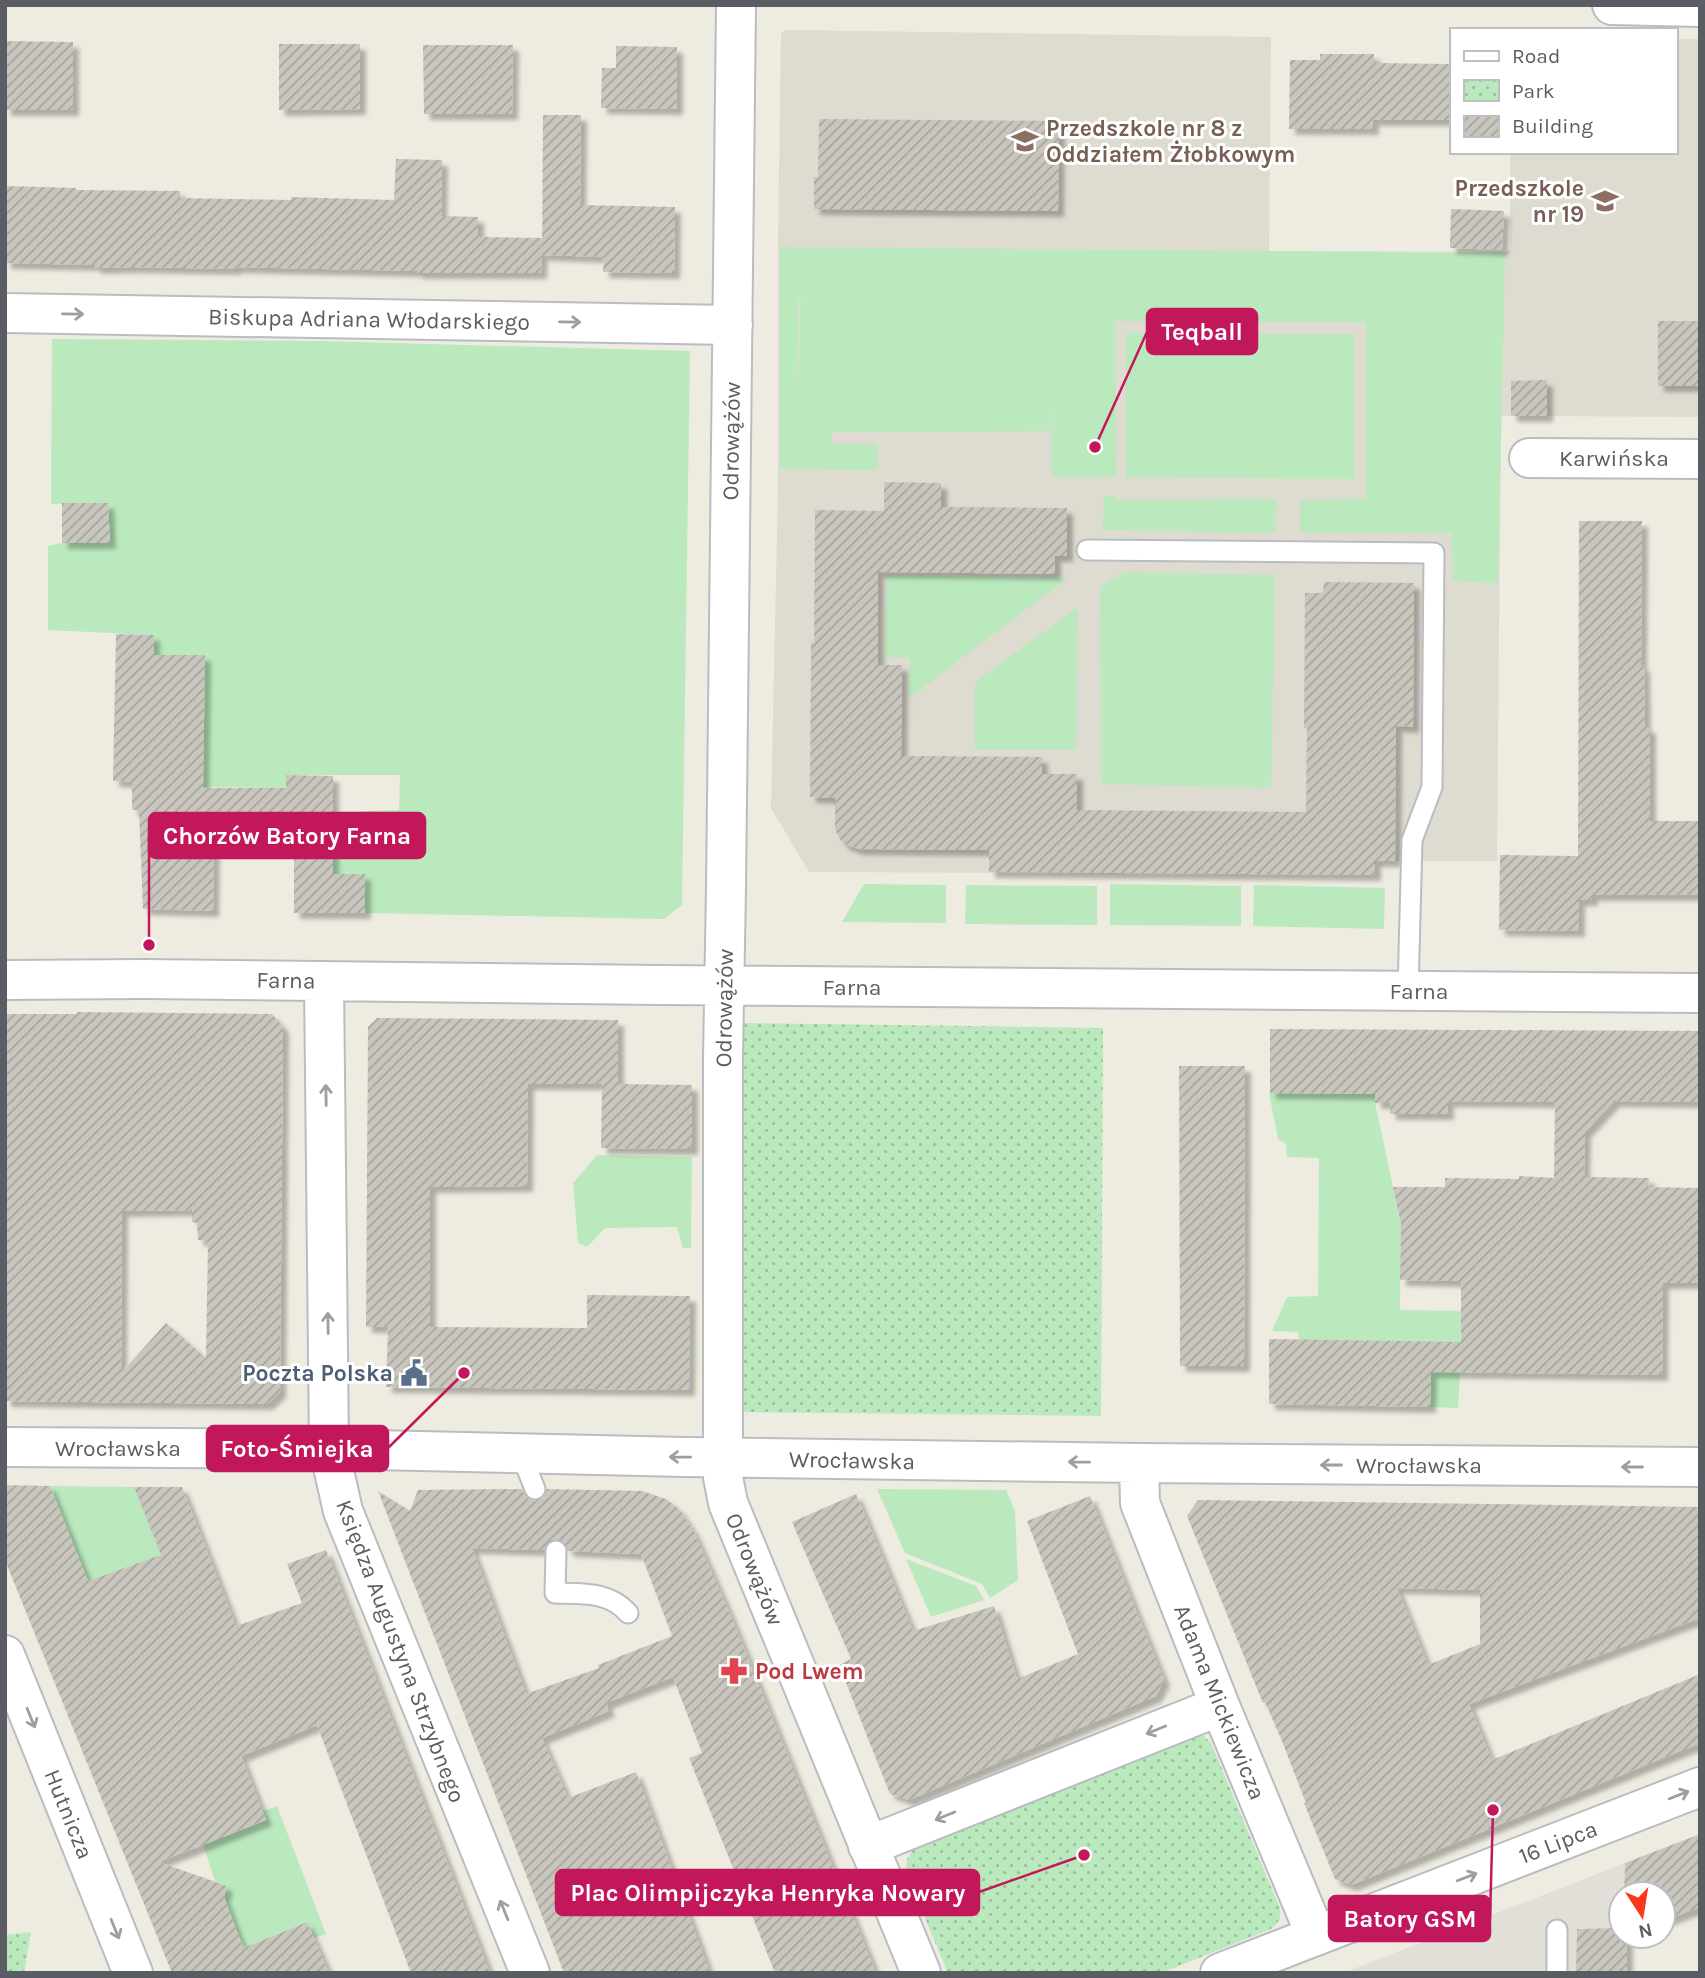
<svg xmlns="http://www.w3.org/2000/svg" width="1705" height="1978" font-family="Karla,sans-serif">
  <style>
    .industrial { fill: #e2dfd9 }
    .education { fill: #dedbd0 }
    .grass { fill: #bae9bd; fill-rule: evenodd }
    .park { fill: url(#park-dots) }
    .building { fill: url(#building-hatch); fill-rule: evenodd; filter: url(#shadow) }
    .lines { fill: none; stroke-linecap: round; stroke-linejoin: round }
    .service-casing { stroke: #b9bcc2; stroke-width: 23 }
    .minor-casing { stroke: #b9bcc2; stroke-width: 42 }
    .service { stroke: #fff; stroke-width: 19 }
    .minor { stroke: #fff; stroke-width: 38 }
    .oneway { stroke: #9c9ea2 }
    .labels { text-anchor: middle; stroke-width: 6; stroke-linejoin: round; paint-order: stroke }
    .education-label { font-size: 23px; font-weight: bold; fill: #785e54; stroke: #fff; text-anchor: start }
    .street-label { font-size: 23px; fill: #5a5e64; stroke: #fff }
    .service-label { font-size: 23px; font-weight: bold; fill: #4e5e75; stroke: #fff; text-anchor: end }
    .health-label { font-size: 23px; font-weight: bold; fill: #be3a42; stroke: #fff; text-anchor: start }
    .leader { fill: none; stroke: #c2185b; stroke-width: 2.5 }
    .callout-dot { fill: #c2185b; stroke: #fff; stroke-width: 2.5 }
    .callout { fill: #c2185b; stroke: #c2185b; stroke-width: 2.5 }
    .callout-label { font-size: 24px; text-anchor: middle; font-weight: bold; fill: #fff }
  </style>
  <defs>
    <pattern id="park-dots" width="8" height="8" patternUnits="userSpaceOnUse" patternTransform="scale(1.75)"><rect width="8" height="8" fill="#bae9bd"/><path d="M2 2h.1M6 6h.1" fill="none" stroke="#9ac09d" stroke-width="1.8" stroke-linecap="round"/></pattern>
    <pattern id="building-hatch" width="6" height="6" patternUnits="userSpaceOnUse" patternTransform="scale(1.75)"><rect width="6" height="6" fill="#c9c6be"/><path d="M-1 1l2-2M0 6l6-6M5 7l2-2" fill="none" stroke="#a6a49e"/></pattern>
    <filter id="shadow"><feDropShadow dx="6" dy="6" stdDeviation="2" flood-color="#0004"/></filter>
  </defs>
  <rect width="100%" height="100%" fill="#eeece1"/>
  <!-- industrial -->
  <path class="industrial" d="M1625,1863L1624,1894H1621V1936L1624,1973H1343Z"/>
  <!-- education -->
  <path class="education" d="M788,30L1271,37L1269,251L1506,252L1510,249V152H1675V39H1700V417L1501,416L1497,861H1376L1375,875L809,872L771,808L778,487V245L781,32Z"/>
  <!-- grass -->
  <path class="grass" d="M780,247L1505,253L1498,583L1453,581L1452,533L1300,532V500L1366,499V322L1115,321L1116,477H1052L1051,384L1050,431L832,432V444H878L877,470L780,469ZM798,299H864L800,300L799,433Z
    M1126,333L1354,334V479L1126,477Z
    M52,339L319,341L690,351L682,905L664,919L365,913V874H294V841H333V812L399,810L400,775H286V810L269,788L197,787L205,656L154,655L153,635L48,630V546L62,543H110L108,503L51,504Z
    M1104,496H1115L1116,500L1276,499L1275,533L1103,530Z
    M1125,572L1275,575L1271,788L1101,784L1100,586Z
    M887,575L1068,578L909,698L910,658L885,657Z
    M1077,608L1076,750H975V682Z
    M864,884L946,885V923L842,922Z
    M1110,884L1241,886V926L1110,925Z
    M966,885L1097,886V925L965,924Z
    M1254,885L1385,888L1384,929L1253,926Z
    M1269,1093L1375,1094V1103L1401,1224L1400,1310L1461,1311L1460,1373L1458,1408L1430,1407L1432,1342L1299,1340L1298,1332L1272,1331L1287,1297L1318,1296L1319,1158L1287,1157L1286,1144L1278,1139Z
    M597,1155L692,1157L691,1248H683L677,1227L605,1228L587,1247L578,1243L573,1183Z
    M50,1486L134,1487L161,1555L89,1585Z
    M877,1489L1006,1490L1015,1511L1018,1580L990,1598L982,1584L905,1553Z
    M906,1559L976,1586L984,1600L931,1617Z
    M277,1806L326,1934L314,1938L307,1922L245,1947L239,1936L224,1897L227,1886L215,1881L203,1845L266,1820L263,1811Z"/>
  <!-- park -->
  <path class="park" d="M744,1023L1103,1028L1101,1416L741,1412L740,1303Z
    M1197,1735L1204,1736L1211,1743L1279,1906C1282,1917 1280,1922 1271,1929L1161,1973H948L906,1873L907,1859L914,1848Z
    M31,1932L24,1973H5V1935Z"/>
  <!-- building -->
  <path class="building" d="M5,41L73,42V110H5Z
    M279,44H360V109L279,110Z
    M423,45H513L512,114H424Z
    M616,46L677,47V109L601,108L602,68H616Z
    M1320,54H1374V63L1451,64V120H1373V129H1289L1290,60H1320Z
    M543,115H581L580,205L675,207L674,273L603,272L604,257L542,255Z
    M819,119L1059,121L1058,211L814,209V177H818Z
    M396,159L442,160L441,216L478,217V237L542,238L541,273H417V271L235,267V269L133,267L95,268V265L5,263V186L76,188V190L180,191V198L291,200V197L394,200Z
    M1451,209L1504,211L1502,250L1450,248Z
    M1658,321H1700V386H1658Z
    M1547,380V416H1511V381Z
    M884,482L941,483V507L1067,508V556H1055V574L878,572V665H902L901,756L1042,757V774H1077V810L1306,812L1307,728H1304L1305,593H1323L1324,582L1414,583L1413,727L1396,726L1395,861H1375V875L989,872V850L858,849L844,844L838,836L835,829V798L810,797L811,643H814L815,510L884,511Z
    M62,503H108L110,543H62Z
    M1579,521H1642L1641,665L1644,666L1645,727H1650V821H1700V895H1592V900H1579V931L1499,930L1500,855L1578,856Z
    M116,634L154,635V655H205L203,788H286V775L333,776V874H365V913H294V841H214L213,911L143,909L139,810H132V782L113,781Z
    M77,1012L272,1014L283,1027L280,1392L267,1404L5,1401V1014H77ZM192,1210V1222L197,1223L198,1240L208,1241L206,1358L166,1323L121,1373L122,1211Z
    M377,1018L618,1020V1084L692,1085V1149L601,1148L602,1084H528L527,1186L430,1187V1327L587,1328V1295L690,1296L689,1390L386,1387L388,1327H366L368,1027Z
    M1270,1029L1700,1031V1102L1614,1101L1585,1132L1584,1177L1649,1178L1648,1187L1700,1188V1283H1663L1662,1375L1431,1372L1430,1407L1269,1404V1339L1461,1342V1281L1400,1280L1401,1224L1393,1187H1445V1178L1519,1179V1176L1554,1178L1555,1102L1448,1101V1114H1390V1103H1375V1094L1270,1093Z
    M1179,1066H1245L1244,1366H1180Z
    M5,1485L50,1486L88,1581L161,1555L134,1487H182L236,1626L302,1603L287,1564L326,1550L490,1973H411L317,1725L241,1756L266,1820L159,1862L227,1886L224,1897L243,1948L307,1922L329,1973H172L5,1560Z
    M522,1489L527,1498L534,1501L544,1497L547,1489L642,1491L666,1499L679,1509L694,1532L730,1614L876,1973H775L689,1758L702,1753L673,1677L606,1703L609,1711L542,1738L568,1798L636,1772L710,1973H564L378,1491L410,1511L418,1490ZM557,1539L566,1545L568,1551L641,1554L672,1636L598,1665L599,1668L526,1694L472,1548L544,1550L550,1541Z
    M856,1494L913,1631L994,1606L1017,1679L1078,1654L1027,1521L1090,1496L1164,1680L1156,1696L909,1800L890,1794L839,1665L851,1659L792,1522Z
    M1198,1500L1700,1507V1618L1469,1704L1492,1760L1700,1674V1743L1351,1885L1335,1879L1304,1803H1306L1282,1741L1265,1702L1263,1703L1187,1516ZM1397,1588L1480,1590V1644L1428,1665Z
    M1700,1834V1907L1663,1921V1894H1624L1625,1863Z
    M1621,1928V1936H1627V1973H1576L1577,1929Z"/>
  <g class="lines">
    <defs>
      <path id="service" d="M1087,550L1434,553L1432,787L1412,840L1408,991
        M521,1454L535,1489
        M556,1551L555,1593C582,1594 609,1591 628,1613
        M1557,1930V1973"/>
      <path id="minor" d="M736,5L726,888L723,1057V1477L728,1503L921,1973
        M1612,5L1700,7
        M5,313L733,325
        M1529,458L1700,459
        M5,980L145,979L659,985L1700,993
        M324,981L329,1449L343,1511L530,1973
        M5,1447L329,1449L685,1457L1139,1463L1700,1467
        M1139,1463L1140,1503L1220,1706L1316,1936
        M5,1655L133,1973
        M868,1846L1220,1706
        M1220,1973L1700,1787"/>
    </defs>
    <!-- service casing -->
    <use href="#service" class="service-casing"/>
    <!-- minor casing -->
    <use href="#minor" class="minor-casing"/>
    <!-- service -->
    <use href="#service" class="service"/>
    <!-- minor -->
    <use href="#minor" class="minor"/>
  </g>
  <!-- one-way arrows -->
  <defs><path id="oneway-shaft" d="M-6 0H5M1.5-3L5.5 0L1.5 3" fill="none" stroke-width="1.6" stroke-linecap="round" stroke-linejoin="round" transform="scale(1.75)"/></defs>
  <g class="oneway">
    <use href="#oneway-shaft" transform="translate(73 314) rotate(1)"/>
    <use href="#oneway-shaft" transform="translate(570 322) rotate(1)"/>
    <use href="#oneway-shaft" transform="translate(326 1095) rotate(-91)"/>
    <use href="#oneway-shaft" transform="translate(328 1323) rotate(-91)"/>
    <use href="#oneway-shaft" transform="translate(680 1457) rotate(-179)"/>
    <use href="#oneway-shaft" transform="translate(1079 1462) rotate(-179)"/>
    <use href="#oneway-shaft" transform="translate(1331 1465) rotate(-180)"/>
    <use href="#oneway-shaft" transform="translate(1632 1467) rotate(-180)"/>
    <use href="#oneway-shaft" transform="translate(31 1718) rotate(68)"/>
    <use href="#oneway-shaft" transform="translate(1156 1730) rotate(158)"/>
    <use href="#oneway-shaft" transform="translate(1679 1795) rotate(-21)"/>
    <use href="#oneway-shaft" transform="translate(945 1816) rotate(158)"/>
    <use href="#oneway-shaft" transform="translate(1467 1877) rotate(-21)"/>
    <use href="#oneway-shaft" transform="translate(504 1910) rotate(-112)"/>
    <use href="#oneway-shaft" transform="translate(115 1929) rotate(68)"/>
  </g>
  <!-- icons -->
  <defs>
    <symbol id="school-bare" viewBox="-9 -9 18 18"><path d="M0-5L7-2L0 1L-7-2ZM-4 1L0 2.5L4 1V4Q0 6-4 4Z" fill="#8d6e63" stroke="#fff" stroke-width="2.5" paint-order="stroke"/></symbol>
    <symbol id="civic-bare" viewBox="-9 -9 18 18"><path d="M-.6-6.5H3V-4.5H.6V-3L4-1V1h2V6H-6V1h2V-1L-.6-3ZM-1.2 2.5V6h2.4V2.5Z" fill="#5c6f8a" stroke="#fff" stroke-width="2.5" paint-order="stroke"/></symbol>
    <symbol id="pharmacy-bare" viewBox="-9 -9 18 18"><path d="M-2-6h4v4h4v4h-4v4h-4v-4h-4v-4h4Z" fill="#e0444e" stroke="#fff" stroke-width="2.5" paint-order="stroke"/></symbol>
  </defs>
  <g fill-rule="evenodd">
    <use href="#school-bare" x="1006" y="122" width="38" height="38"/>
    <use href="#school-bare" x="1586" y="182" width="38" height="38"/>
    <use href="#civic-bare" x="395" y="1354" width="38" height="38"/>
    <use href="#pharmacy-bare" x="715" y="1652" width="38" height="38"/>
  </g>
  <g class="labels">
    <!-- education labels -->
    <g class="education-label">
      <text x="1046" y="136">Przedszkole nr 8 z<tspan x="1046" dy="26">Oddziałem Żłobkowym</tspan></text>
      <text x="1584" y="196" text-anchor="end">Przedszkole<tspan x="1584" dy="26">nr 19</tspan></text>
    </g>
    <!-- street labels -->
    <g class="street-label">
      <text transform="translate(369 319) rotate(1)" y="8">Biskupa Adriana Włodarskiego</text>
      <text transform="translate(731 441) rotate(-89)" y="8">Odrowążów</text>
      <text x="1614" y="466">Karwińska</text>
      <text transform="translate(286 980) rotate(1)" y="8">Farna</text>
      <text x="852" y="995">Farna</text>
      <text x="1419" y="999">Farna</text>
      <text transform="translate(724 1008) rotate(-89)" y="8">Odrowążów</text>
      <text x="118" y="1456">Wrocławska</text>
      <text transform="translate(852 1460) rotate(1)" y="8">Wrocławska</text>
      <text x="1419" y="1473">Wrocławska</text>
      <text transform="translate(755 1569) rotate(68)" y="8">Odrowążów</text>
      <text transform="translate(401 1651) rotate(69)" y="8">Księdza Augustyna Strzybnego</text>
      <text transform="translate(1220 1702) rotate(68)" y="8">Adama Mickiewicza</text>
      <text transform="translate(69 1814) rotate(68)" y="8">Hutnicza</text>
      <text transform="translate(1558 1842) rotate(-21)" y="8">16 Lipca</text>
    </g>
    <!-- service labels -->
    <g class="service-label">
      <text x="393" y="1381">Poczta Polska</text>
    </g>
    <!-- health labels -->
    <g class="health-label">
      <text x="755" y="1679">Pod Lwem</text>
    </g>
  </g>
  <!-- callouts -->
  <path class="leader" d="M1095 447L1147 332M149 945L149 835M464 1373L388 1448M1084 1855L979 1892M1493 1810L1490 1919"/>
  <g class="callout-dot">
    <circle cx="1095" cy="447" r="7"/>
    <circle cx="149" cy="945" r="7"/>
    <circle cx="464" cy="1373" r="7"/>
    <circle cx="1084" cy="1855" r="7"/>
    <circle cx="1493" cy="1810" r="7"/>
  </g>
  <g class="callout">
    <rect x="1147" y="309" width="110" height="45" rx="7"/>
    <rect x="149" y="813" width="276" height="45" rx="7"/>
    <rect x="207" y="1426" width="181" height="45" rx="7"/>
    <rect x="556" y="1870" width="423" height="45" rx="7"/>
    <rect x="1329" y="1896" width="161" height="45" rx="7"/>
  </g>
  <g class="callout-label">
    <text x="1202" y="340">Teqball</text>
    <text x="287" y="844">Chorzów Batory Farna</text>
    <text x="297" y="1457">Foto-Śmiejka</text>
    <text x="768" y="1901">Plac Olimpijczyka Henryka Nowary</text>
    <text x="1410" y="1927">Batory GSM</text>
  </g>
  <!-- border -->
  <rect width="1705" height="1978" fill="none" stroke="#5a5e64" stroke-width="14"/>
  <!-- legend -->
  <rect x="1450" y="28" width="228" height="126" fill="#ffffff" stroke="#bdbfc1" stroke-width="2"/>
  <rect x="1464" y="51" width="35" height="10" fill="#ffffff" stroke="#bdbfc1" stroke-width="2"/>
  <text x="1512" y="63" font-size="21" fill="#5a5e64">Road</text>
  <rect x="1464" y="80" width="35" height="21" fill="url(#park-dots)" stroke="#bdbfc1" stroke-width="2"/>
  <text x="1512" y="98" font-size="21" fill="#5a5e64">Park</text>
  <rect x="1464" y="116" width="35" height="21" fill="url(#building-hatch)" stroke="#bdbfc1" stroke-width="2"/>
  <text x="1512" y="133" font-size="21" fill="#5a5e64">Building</text>
  <!-- north arrow -->
  <g transform="translate(1642 1915) rotate(168)"><circle r="33" fill="#ffffff" stroke="#bdbfc1" stroke-width="2"/>
  <path d="M0-5L12 26L0 18L-12 26Z" fill="#fc371a"/>
  <text y="-10" font-size="19" font-weight="bold" text-anchor="middle" fill="#5a5e64">N</text>
  </g>
</svg>
